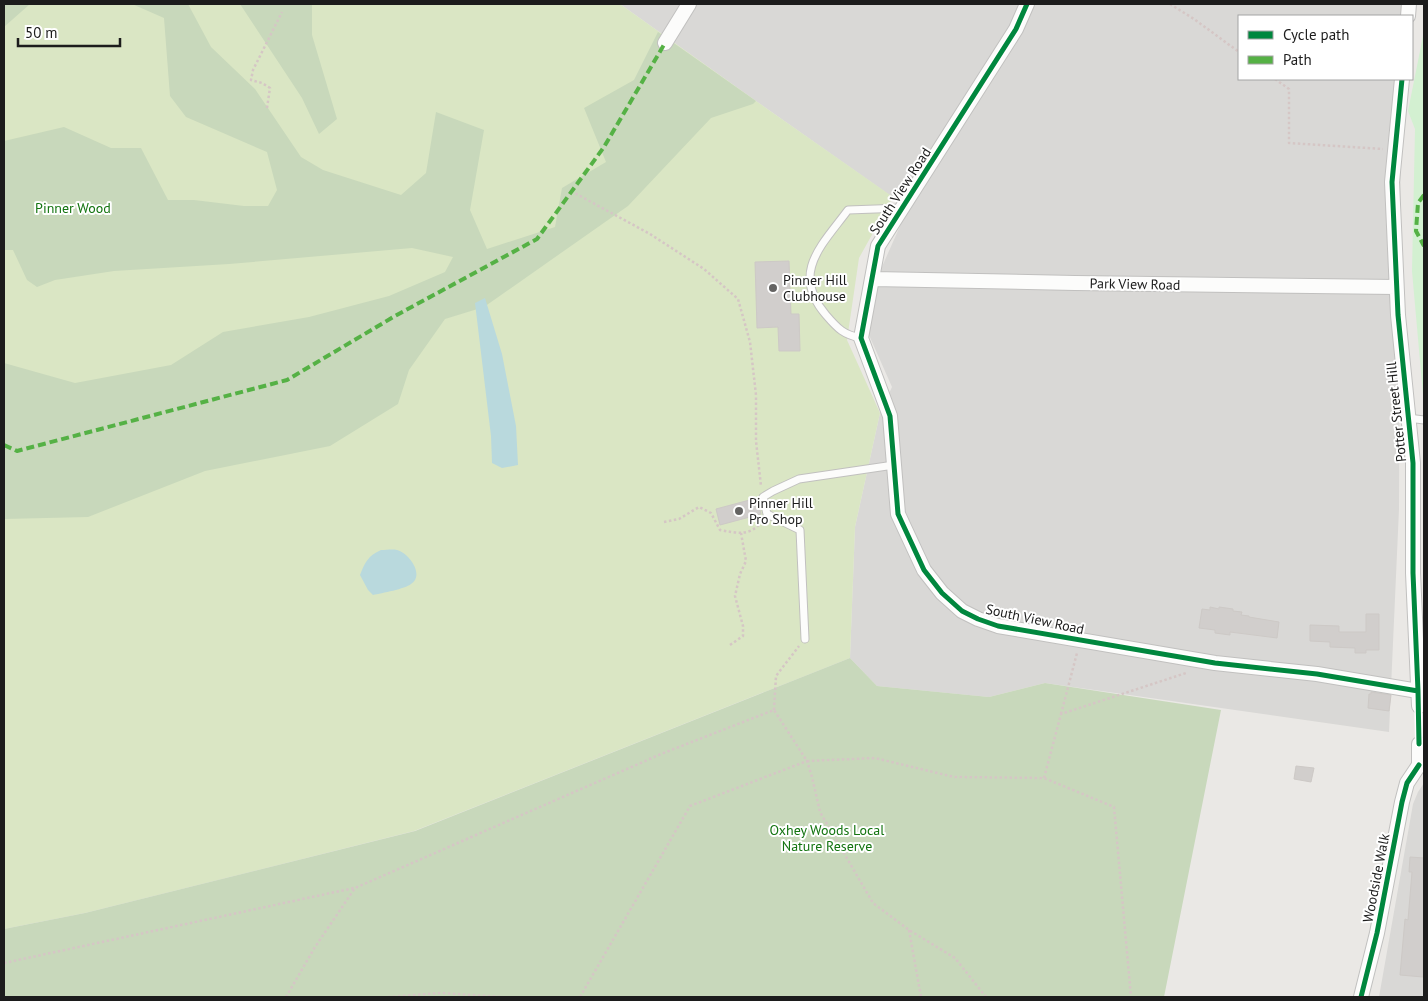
<svg xmlns="http://www.w3.org/2000/svg" width="1428" height="1001" font-family="'PT Sans',sans-serif">
  <style>
    .residential { fill: #d9d8d6 }
    .grass { fill: #dae6c4 }
    .forest { fill: #c8d8bb }
    .park { fill: #d3f0d1 }
    .water { fill: #b9d9dd }
    .building { fill: #d1cecc; stroke: #cdc9c6 }
    .lines { fill: none; stroke-linecap: round; stroke-linejoin: round }
    .service-casing { stroke: #c1c0bf; stroke-width: 9 }
    .minor-casing { stroke: #c1c0bf; stroke-width: 16 }
    .path { stroke: #d5c6c5; stroke-width: 2.5; stroke-dasharray: 2.5 2.5; stroke-linecap: butt }
    .service { stroke: #fcfcfb; stroke-width: 7 }
    .minor { stroke: #fcfcfb; stroke-width: 14 }
    .quiet { stroke: #55b145; stroke-width: 4; stroke-dasharray: 8 4; stroke-linecap: butt }
    .cycleway-casing { stroke: #fff; stroke-width: 8 }
    .cycleway { stroke: #00873e; stroke-width: 5 }
    .poi-dot { fill: #646362; stroke: #fff; stroke-width: 2 }
    .labels { text-anchor: middle; stroke-width: 4; stroke-linejoin: round; paint-order: stroke }
    .street-label { font-size: 14px; fill: #1c1c1c; stroke: #fff }
    .park-label { font-size: 14px; fill: #137410; stroke: #fff }
    .poi-label { font-size: 14px; fill: #1c1c1c; stroke: #fff; text-anchor: start }
  </style>
  <rect width="100%" height="100%" fill="#eae8e5"/>
  <!-- residential -->
  <path class="residential" d="M620,4H1401V16H1239V79H1401L1399,509L1389,732L1045,683L989,697L877,686L850,658L855,527L880,413L892,387L869,335L881,269L908,208L756,101Z
    M1424,783V997H1379L1413,804L1418,792Z"/>
  <!-- grass -->
  <path class="grass" d="M4,4H620L756,101L893,197L859,258L847,340L880,413L855,527L850,658L414,831L85,913L4,929Z"/>
  <!-- forest -->
  <path class="forest" d="M4,4H30L4,27Z
    M132,4H188L211,47L255,89L301,157L323,170L401,195L426,173L436,112L484,130L470,210L487,249L555,227L562,188L606,162L584,108L634,80L658,32L756,101L753,104L711,118L628,206L484,307L445,319L409,370L398,404L330,446L205,471L88,517L4,519V363L75,383L171,365L223,332L309,317L389,296L445,272L453,257L412,248L229,264L114,271L55,280L37,287L27,280L13,250H4V141L64,127L111,148H141L168,200H194L244,206H268L277,190L267,152L186,117L170,96L164,18Z
    M240,4H312V35L337,119L319,134L302,98Z
    M850,658L877,686L989,697L1045,683L1221,710L1164,997H4V929L85,913L415,831Z"/>
  <!-- park -->
  <path class="park" d="M1424,31V406L1412,271L1415,129L1408,111Z"/>
  <!-- water -->
  <path class="water" d="M485,298L502,354L516,426L518,465L502,468L492,463L491,436L475,303Z
    M381,550C387,550 392,549 397,550C409,553 425,575 411,584C405,589 382,593 373,595L368,590L360,575C365,562 368,556 381,550Z"/>
  <!-- building -->
  <path class="building" d="M789,261L791,314H799L800,351H779L778,327L757,328L755,262Z
    M757,498L761,514L720,525L716,509Z
    M1210,607L1219,609V607L1233,609V611L1242,612L1241,615L1249,616V617L1279,622L1277,638L1230,632V635L1215,633V630L1199,628L1202,609L1210,610Z
    M1366,614H1379V650H1366V653H1355V648L1330,647V642L1310,641V625L1339,626V632H1366Z
    M1371,692L1391,695L1389,711L1368,708L1369,694H1371Z
    M1296,766L1314,768L1311,782L1294,779Z
    M1410,857L1424,858L1423,977L1400,975L1405,919L1408,920L1412,872H1409Z"/>
  <g class="lines">
    <defs>
      <path id="service" d="M861,338C844,335 838,329 826,315C790,273 822,245 848,210L903,208
        M1408,418L1424,420
        M805,639L800,530L767,514L763,497L773,491L799,479L894,465"/>
      <path id="minor" d="M1027,4L1016,29L878,246L861,338L890,416L898,514L924,570L942,593L962,611L978,619L998,626L1215,663L1317,674L1418,691
        M1408,16L1409,4
        M665,43L689,4
        M1402,79L1392,182L1398,315L1413,463V573L1419,706
        M873,279L1075,283L1396,287
        M1419,744V765
        M1361,997L1377,933L1402,802L1407,783L1419,765"/>
    </defs>
    <!-- service casing -->
    <use href="#service" class="service-casing"/>
    <!-- minor casing -->
    <use href="#minor" class="minor-casing"/>
    <!-- path -->
    <path class="path" d="M1170,4L1194,19L1239,52
      M1275,79L1289,89V143L1383,149
      M267,108L270,88L262,83L251,80L253,70L282,12
      M571,191L650,234L704,269L738,299L750,342L756,395V441L761,486
      M664,522L679,519L699,507L711,513L720,530C737,533 750,537 762,521
      M730,645L743,636V626L735,596L740,574L746,561L741,533
      M774,710L776,676L799,646
      M1061,714L1077,653
      M1044,778L1061,714L1186,673
      M909,930L921,997
      M4,963L354,888
      M286,997L315,947L355,888L661,754L774,710L807,761L875,758L954,777L1044,778L1114,807L1131,997
      M388,997L441,993L503,997
      M580,997L690,806L807,761L812,777L820,812L873,903L909,930L955,958L986,997"/>
    <!-- service -->
    <use href="#service" class="service"/>
    <!-- minor -->
    <use href="#minor" class="minor"/>
    <!-- quiet -->
    <path class="quiet" d="M1424,195L1418,203L1416,231L1424,246
      M4,445L17,451L287,380L395,316L537,239L604,147L665,43"/>
    <defs>
      <path id="cycleway" d="M1027,4L1016,29L878,246L861,338L890,416L898,514L924,570L942,593L962,611L978,619L998,626L1215,663L1317,674L1418,691
        M1402,79L1392,182L1398,315L1413,463V573L1418,691L1419,744
        M1361,997L1377,933L1402,802L1407,783L1419,765"/>
    </defs>
    <!-- cycleway casing -->
    <use href="#cycleway" class="cycleway-casing"/>
    <!-- cycleway -->
    <use href="#cycleway" class="cycleway"/>
  </g>
  <!-- markers -->
  <g class="poi-dot">
    <circle cx="773" cy="288" r="5"/>
    <circle cx="739" cy="511" r="5"/>
  </g>
  <g class="labels">
    <!-- street labels -->
    <g class="street-label">
      <text transform="translate(900 191) rotate(-57)" y="5">South View Road</text>
      <text transform="translate(1135 284) rotate(1)" y="5">Park View Road</text>
      <text transform="translate(1396 412) rotate(-96)" y="5">Potter Street Hill</text>
      <text transform="translate(1035 619) rotate(12)" y="5">South View Road</text>
      <text transform="translate(1376 878) rotate(-79)" y="5">Woodside Walk</text>
    </g>
    <!-- park labels -->
    <g class="park-label">
      <text x="73" y="213">Pinner Wood</text>
      <text x="827" y="835">Oxhey Woods Local<tspan x="827" dy="16">Nature Reserve</tspan></text>
    </g>
    <!-- poi labels -->
    <g class="poi-label">
      <text x="783" y="285">Pinner Hill<tspan x="783" dy="16">Clubhouse</tspan></text>
      <text x="749" y="508">Pinner Hill<tspan x="749" dy="16">Pro Shop</tspan></text>
    </g>
  </g>
  <!-- border -->
  <rect width="1428" height="1001" fill="none" stroke="#1c1c1c" stroke-width="10"/>
  <!-- legend -->
  <rect x="1238" y="15" width="175" height="65" fill="#ffffff" stroke="#a4a4a4"/>
  <rect x="1248" y="31" width="25" height="8" fill="#00873e" stroke="#a4a4a4"/>
  <text x="1283" y="40" font-size="15" fill="#1c1c1c">Cycle path</text>
  <rect x="1248" y="56" width="25" height="8" fill="#55b145" stroke="#a4a4a4"/>
  <text x="1283" y="65" font-size="15" fill="#1c1c1c">Path</text>
  <!-- scale -->
  <path d="M18 38v8h102v-8" fill="none" stroke="#1c1c1c" stroke-width="2.5"/>
  <text x="25" y="38" font-size="15" fill="#1c1c1c" stroke="#ffffff" stroke-width="4" paint-order="stroke">50 m</text>
</svg>
